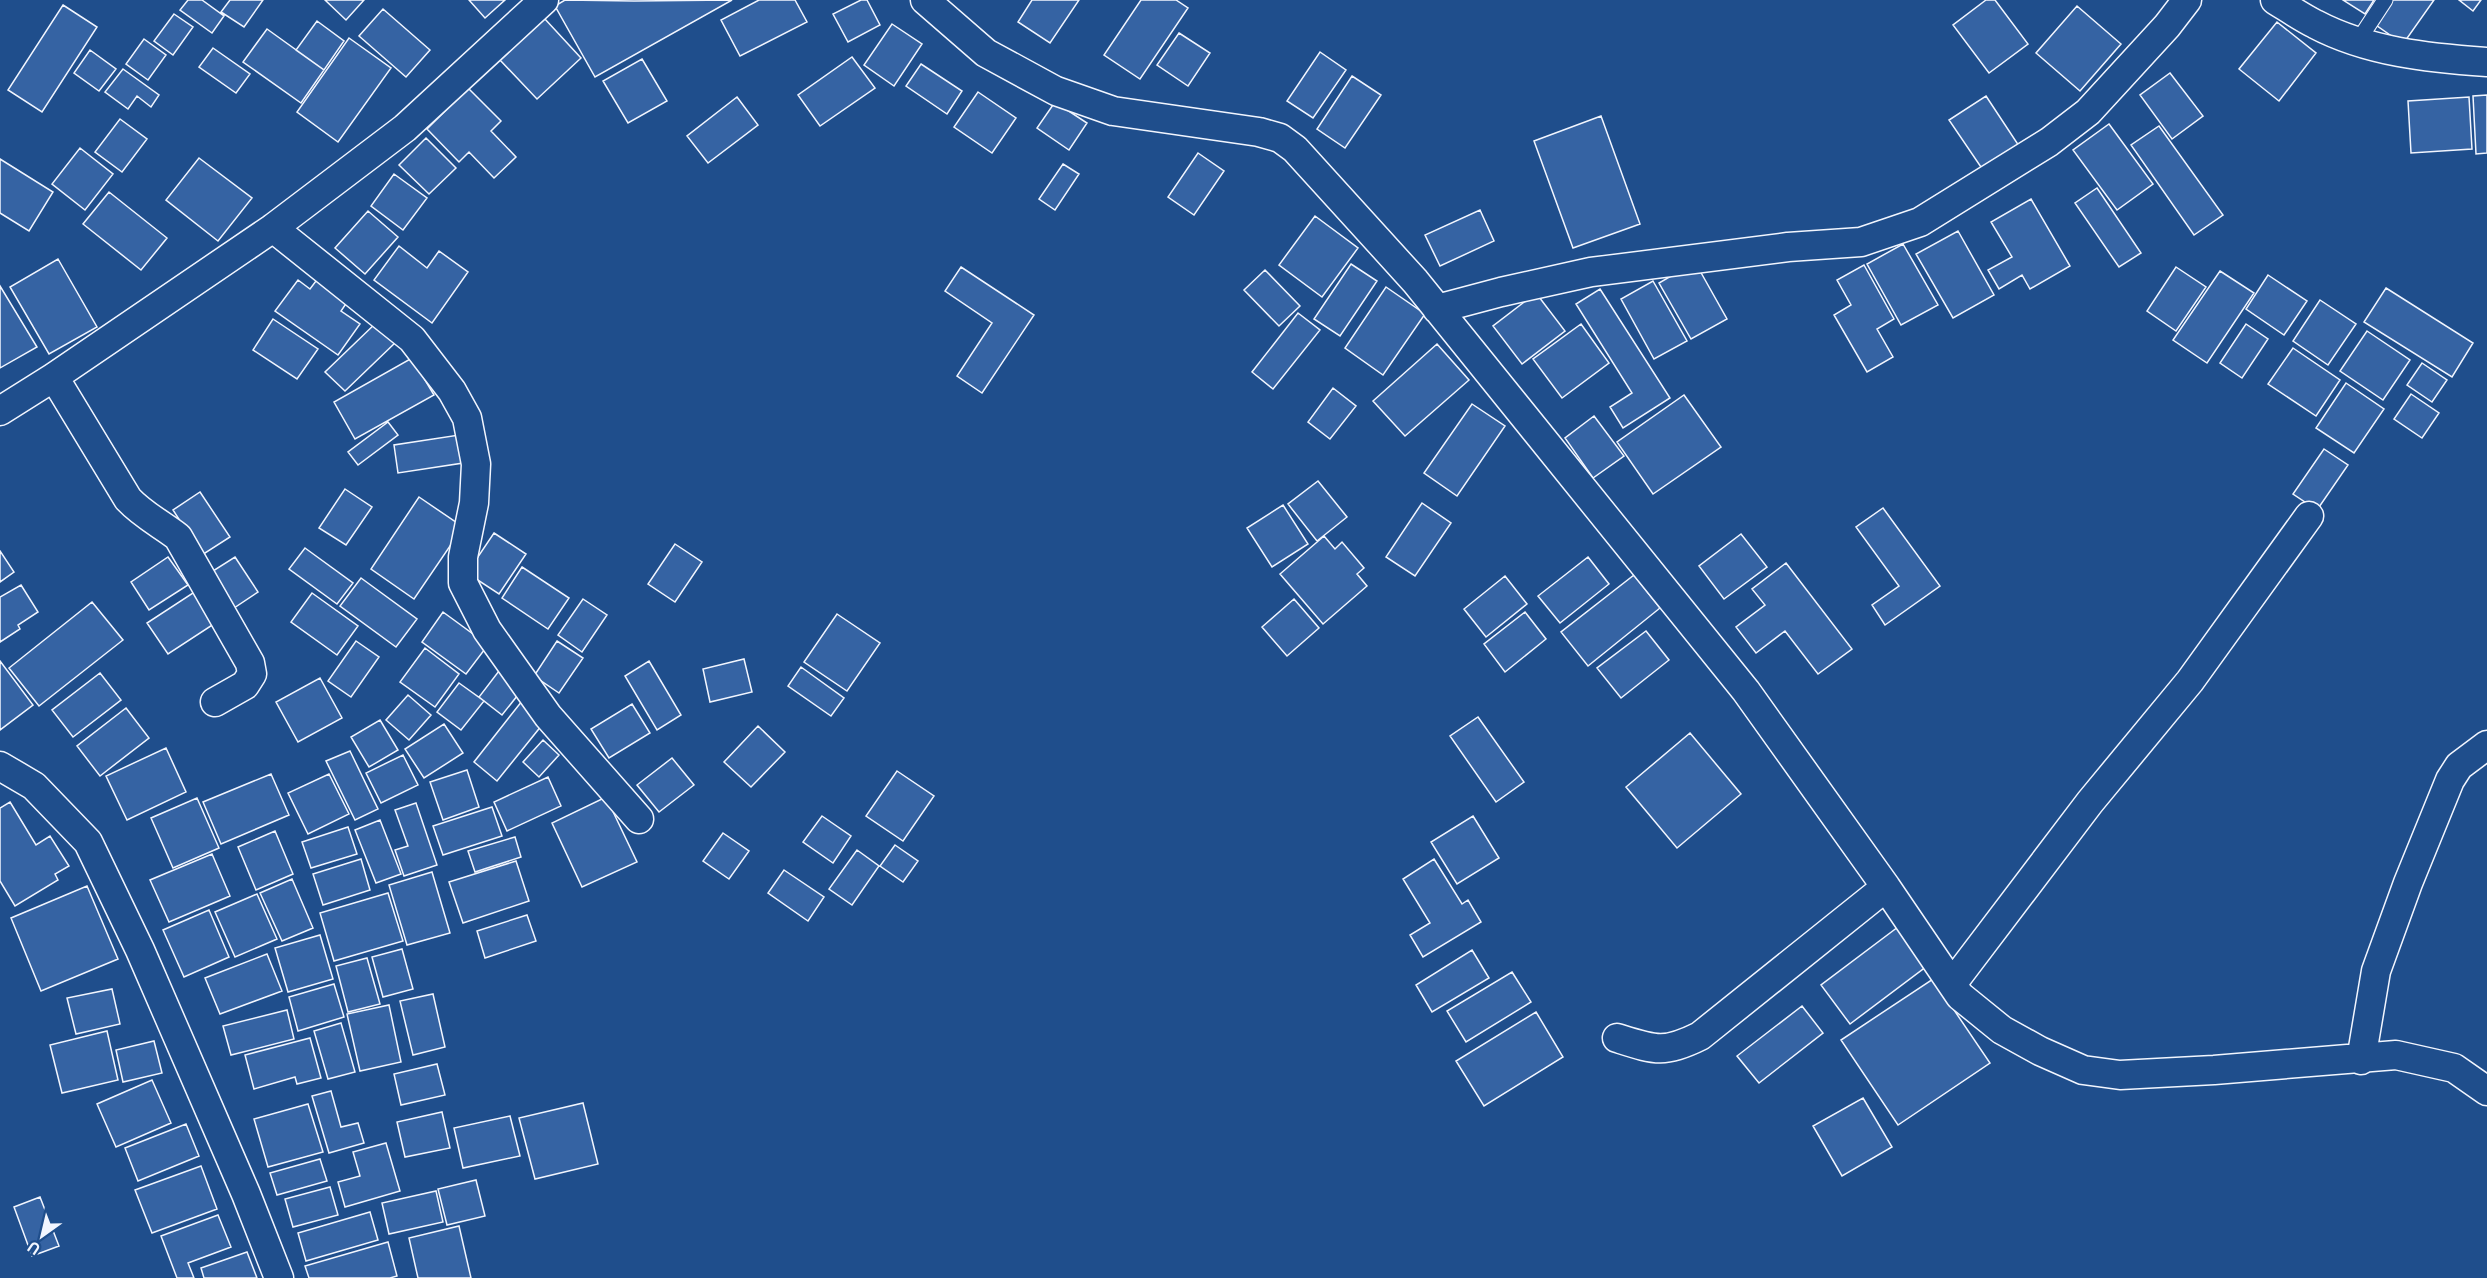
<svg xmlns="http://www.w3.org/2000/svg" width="2487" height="1278" font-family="'DM Sans',sans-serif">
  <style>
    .building { fill: #3563a3; stroke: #f2f6ff; stroke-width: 1.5 }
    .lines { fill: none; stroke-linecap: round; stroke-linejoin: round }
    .lane-casing { stroke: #f2f6ff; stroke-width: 17 }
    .street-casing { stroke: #f2f6ff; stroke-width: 31 }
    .lane { stroke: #1f4e8c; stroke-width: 15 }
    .street { stroke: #1f4e8c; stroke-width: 28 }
  </style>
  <rect width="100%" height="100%" fill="#1f4e8c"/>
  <!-- building -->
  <path class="building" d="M188,0H202L224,16L212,33L180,10Z
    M230,0H263L244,27L221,12Z
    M325,0H364L346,20Z
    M469,0H505L485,18Z
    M565,0L634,1L732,0L595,77L555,6Z
    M759,0H795L807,22L740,56L721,20Z
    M861,0H867L880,25L848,42L833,14Z
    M1032,0H1079L1050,43L1018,22Z
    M1141,0H1176L1188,8L1140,79L1104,55Z
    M1986,0H1995L2028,44L1989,73L1953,25Z
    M2343,0H2374L2365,14Z
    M2389,0H2434L2403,44L2373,23Z
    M2459,0H2481L2473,11Z
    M63,5L97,27L42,112L8,90Z
    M2077,6L2121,44L2080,91L2036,53Z
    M383,9L430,50L406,77L359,36Z
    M174,14L193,27L173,55L154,41Z
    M544,18L581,58L537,99L500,60Z
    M317,21L344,41L324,70L296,50Z
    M2277,22L2316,53L2279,101L2239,69Z
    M892,24L922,44L894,86L864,65Z
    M267,29L324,70L301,103L243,62Z
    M1179,33L1210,53L1188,86L1157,65Z
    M349,38L391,68L338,142L297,112Z
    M144,39L166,55L148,80L126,64Z
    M213,48L250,74L236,93L199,67Z
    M90,50L116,69L99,91L74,73Z
    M1320,52L1346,70L1313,118L1287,101Z
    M852,57L875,88L820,126L798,95Z
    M642,59L667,101L628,123L603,81Z
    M921,64L962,91L947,114L906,86Z
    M123,69L159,95L151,107L137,96L128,109L105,92Z
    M2170,73L2203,116L2172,139L2140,95Z
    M1352,76L1381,95L1345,148L1317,129Z
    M468,88L501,121L491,131L516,157L494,178L469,152L459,162L427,129Z
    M978,92L1016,118L992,153L954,127Z
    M2487,95V153L2476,154L2473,96Z
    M1986,96L2021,149L1985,173L1949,120Z
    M737,97L758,125L708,163L687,136Z
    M2469,97L2472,149L2411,153L2408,101Z
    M1055,102L1087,123L1069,150L1037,128Z
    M1601,116L1640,224L1573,248L1534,141Z
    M120,119L147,139L122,172L95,152Z
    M2109,124L2153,184L2117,210L2073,150Z
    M2159,126L2223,215L2194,235L2131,145Z
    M426,138L456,168L429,194L399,165Z
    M80,148L113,174L85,210L52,184Z
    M1198,153L1224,171L1194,215L1168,197Z
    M199,158L252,198L218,241L166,200Z
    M0,159L53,192L29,231L0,213Z
    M1063,164L1079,174L1055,210L1039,199Z
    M394,174L427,198L403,230L371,206Z
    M2097,188L2141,253L2119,267L2075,203Z
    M109,192L167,238L141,270L83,224Z
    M2031,199L2070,266L2030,289L2022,275L1999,289L1988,270L2012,257L1991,222Z
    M1480,210L1494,241L1440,266L1425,235Z
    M368,211L398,237L365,274L335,248Z
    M1315,216L1358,248L1322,297L1279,265Z
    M1958,231L1994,295L1953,318L1916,254Z
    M1903,244L1938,305L1901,325L1867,264Z
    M399,246L427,268L439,251L468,272L432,323L374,280Z
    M58,259L97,327L49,354L10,287Z
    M1695,262L1727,319L1691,339L1659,283Z
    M1351,264L1377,281L1340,336L1314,319Z
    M1864,265L1894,319L1877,329L1893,357L1867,372L1834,315L1851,305L1837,280Z
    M961,267L1034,315L982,393L957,376L992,323L945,291Z
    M2176,267L2206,287L2176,331L2147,311Z
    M1265,270L1300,306L1279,326L1244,290Z
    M2220,271L2254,293L2207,363L2173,340Z
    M322,273L352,295L341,311L360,324L338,355L275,311L298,280L310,289Z
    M2268,275L2307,301L2284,335L2246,309Z
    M1653,281L1687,341L1654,359L1621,299Z
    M0,286L37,347L0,368Z
    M1386,287L1425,314L1383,375L1345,348Z
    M2386,288L2473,343L2452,377L2364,322Z
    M1600,289L1670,398L1623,428L1610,407L1632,393L1576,304Z
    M1536,293L1565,331L1522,364L1493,326Z
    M2320,300L2356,324L2328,365L2293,341Z
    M1298,313L1320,330L1273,389L1252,372Z
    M273,319L318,349L297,379L253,350Z
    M378,321L397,341L345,391L325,372Z
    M1581,324L1609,363L1562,398L1533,359Z
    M2246,324L2268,339L2242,378L2220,363Z
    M2367,331L2410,360L2383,400L2340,371Z
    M1437,344L1469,380L1405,436L1373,401Z
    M2293,348L2340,380L2316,416L2268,384Z
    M412,358L434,395L355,439L334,402Z
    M2422,363L2447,380L2432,402L2407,385Z
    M2346,383L2384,409L2354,453L2316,428Z
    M1333,388L1356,406L1330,439L1308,422Z
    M2411,394L2439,413L2422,438L2394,419Z
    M1684,395L1721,447L1653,494L1617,442Z
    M1472,404L1505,426L1457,496L1424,473Z
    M1594,416L1624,456L1593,478L1565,438Z
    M388,422L398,435L358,465L348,452Z
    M459,435L463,463L398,473L394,445Z
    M2324,449L2348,465L2317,510L2293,494Z
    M1318,481L1347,517L1317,541L1288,504Z
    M345,489L372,507L346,545L319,528Z
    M200,492L230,537L202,555L173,510Z
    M419,497L463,527L414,599L371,569Z
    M1422,503L1451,523L1415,576L1386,557Z
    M1283,505L1308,544L1272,567L1247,528Z
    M1883,508L1940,586L1885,625L1872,605L1899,586L1856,527Z
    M494,533L526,554L499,594L467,573Z
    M1741,534L1767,567L1724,599L1699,566Z
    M1324,536L1335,549L1342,542L1364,568L1357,574L1367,586L1323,624L1280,574Z
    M675,544L702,562L675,602L648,584Z
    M305,548L353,583L337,604L289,569Z
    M0,551L14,572L0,582Z
    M168,557L188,585L149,610L131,582Z
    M235,557L258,592L228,612L205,576Z
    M1588,557L1609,584L1560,623L1538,596Z
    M1786,563L1852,649L1818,674L1785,631L1756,653L1736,627L1765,605L1752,589Z
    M522,567L569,598L548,629L502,598Z
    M1634,575L1660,608L1588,666L1561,632Z
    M1505,576L1527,604L1486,637L1464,609Z
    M361,578L417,619L396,647L340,606Z
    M21,585L38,612L18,625L20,629L0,642V597Z
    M199,589L220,620L168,654L147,623Z
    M312,593L358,626L337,655L291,622Z
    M583,599L607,615L582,652L558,635Z
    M1294,599L1319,628L1287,656L1262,627Z
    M92,602L123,640L39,706L9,668Z
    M443,612L488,645L466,674L422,642Z
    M1525,612L1546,639L1505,672L1484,644Z
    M837,614L880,643L847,691L804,662Z
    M1646,631L1669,660L1621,698L1597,668Z
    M356,641L379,657L351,697L328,681Z
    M557,641L583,658L559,693L534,676Z
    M425,648L459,674L435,707L400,682Z
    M744,659L752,692L710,702L703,669Z
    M0,661L33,705L0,730Z
    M649,661L681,715L657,730L625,676Z
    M502,667L525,686L502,715L479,697Z
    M801,667L844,698L831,716L788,686Z
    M100,673L121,700L73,737L52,710Z
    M320,678L342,718L298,742L276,702Z
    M459,683L484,701L461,730L437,712Z
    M408,695L431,715L409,740L386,720Z
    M522,701L546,720L497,781L474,762Z
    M632,704L650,733L609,758L591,729Z
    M126,708L149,738L100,776L77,746Z
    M1478,717L1524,782L1496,802L1450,736Z
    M380,720L398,750L369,767L351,737Z
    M444,724L463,753L424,778L405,749Z
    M758,726L785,752L751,787L724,762Z
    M1690,733L1741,794L1677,848L1626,787Z
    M543,740L559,755L539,777L523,762Z
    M166,748L186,792L127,820L106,776Z
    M350,751L378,809L355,820L326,761Z
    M403,755L418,785L381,803L366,773Z
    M672,758L694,785L659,812L637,785Z
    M467,770L479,807L443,820L430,782Z
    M897,771L934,796L903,841L866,816Z
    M271,774L289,815L221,844L203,802Z
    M329,774L349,814L308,834L288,793Z
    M548,777L561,806L507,831L494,802Z
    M606,797L637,862L582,887L552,823Z
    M197,798L219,848L173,868L151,818Z
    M10,802L36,845L50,836L69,866L55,874L58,880L15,906L0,881V808Z
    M416,803L437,865L404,876L395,850L408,846L395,810Z
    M492,807L502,836L443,855L433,826Z
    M822,816L851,836L833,863L803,842Z
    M1473,816L1499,858L1457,884L1431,842Z
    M380,820L401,874L376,883L355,830Z
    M348,827L357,854L311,868L302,842Z
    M275,831L293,874L256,890L238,847Z
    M723,833L749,851L729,879L703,861Z
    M515,837L521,857L475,872L468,851Z
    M895,845L918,861L903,882L880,866Z
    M857,850L879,866L852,905L829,889Z
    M212,854L230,896L169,922L150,880Z
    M361,859L370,890L323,905L313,874Z
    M1434,859L1462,904L1468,900L1481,922L1423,957L1410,935L1430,923L1403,879Z
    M516,861L529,901L463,923L449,882Z
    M784,870L824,897L808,921L768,893Z
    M432,872L450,933L407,945L389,885Z
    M292,879L313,928L282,941L260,893Z
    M87,886L118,959L41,991L11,918Z
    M388,893L403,941L334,961L320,913Z
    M257,894L277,939L235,957L215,912Z
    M209,910L229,957L184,977L163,930Z
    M527,915L536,941L485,958L477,931Z
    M1898,927L1927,966L1850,1024L1821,985Z
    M320,935L333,979L288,992L275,948Z
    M402,949L413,989L383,997L372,957Z
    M1472,950L1489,978L1432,1012L1416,985Z
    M267,954L282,991L220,1014L205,978Z
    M367,958L380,1004L348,1012L336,966Z
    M1512,972L1531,1002L1466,1042L1447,1011Z
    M1933,979L1990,1063L1898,1125L1841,1040Z
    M334,984L344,1017L298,1031L289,997Z
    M112,989L120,1024L76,1034L67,998Z
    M433,994L445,1047L413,1055L400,1001Z
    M389,1005L401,1062L360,1071L347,1014Z
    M1802,1006L1823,1033L1759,1083L1737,1056Z
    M287,1010L294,1039L231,1055L223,1026Z
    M1536,1012L1563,1057L1484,1106L1456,1061Z
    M341,1023L355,1072L328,1079L314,1031Z
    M107,1031L118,1080L62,1093L50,1045Z
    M310,1038L321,1078L297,1084L295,1077L254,1089L245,1055Z
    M154,1041L162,1073L123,1082L116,1050Z
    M437,1064L445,1095L401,1105L394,1074Z
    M152,1080L171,1123L116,1147L97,1104Z
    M331,1091L341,1127L358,1123L364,1143L329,1153L312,1096Z
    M1863,1098L1892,1147L1842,1176L1813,1126Z
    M583,1103L598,1164L535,1179L519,1118Z
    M308,1104L323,1152L268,1167L254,1119Z
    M442,1112L450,1148L405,1157L397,1122Z
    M510,1116L520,1156L463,1168L454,1128Z
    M186,1124L199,1156L138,1181L125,1148Z
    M386,1143L400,1191L345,1207L338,1182L360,1176L353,1152Z
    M320,1159L327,1181L277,1195L270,1173Z
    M201,1166L217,1209L152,1233L135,1190Z
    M476,1180L485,1216L447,1225L438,1189Z
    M330,1187L338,1215L293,1227L285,1199Z
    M436,1191L443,1222L389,1234L382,1203Z
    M40,1197L59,1246L32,1256L14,1207Z
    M370,1212L378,1240L306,1261L298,1233Z
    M218,1215L231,1247L188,1263L194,1278H177L161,1236Z
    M459,1226L471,1278H418L409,1238Z
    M388,1242L397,1276L390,1278H309L305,1266Z
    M247,1252L257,1278H204L201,1268Z"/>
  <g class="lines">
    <defs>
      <path id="lane" d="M2358,41L2385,0"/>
      <path id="street" d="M925,0L986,53L1056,91L1113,111L1259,132L1280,138L1295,149L1415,281L1746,691L1886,887L1960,996L2002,1030L2040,1051L2083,1070L2120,1075L2214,1070L2396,1055L2454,1068L2487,1091
        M2275,0C2288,8 2301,17 2315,24C2368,52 2429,58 2487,62
        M273,228L412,339L452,391L467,418L476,464L474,503L463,557V583L487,630L548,716L639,819
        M1437,309L1501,292L1591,272L1788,247L1861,242L1920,222L2049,142L2088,112L2167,26L2187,0
        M54,377L128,499C143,515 161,524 178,537L250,663L252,674L245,685L215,702
        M0,411L54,377L273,228L405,128L544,0
        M0,766L34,786L88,842L140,950L246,1194L279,1278
        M1952,984L2090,802L2190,681L2309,516
        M1617,1038C1655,1050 1664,1054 1700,1036L1886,887
        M2361,1060L2376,971L2408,883L2450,780L2459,766L2487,745"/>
    </defs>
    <!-- lane casing -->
    <use href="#lane" class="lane-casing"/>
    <!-- street casing -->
    <use href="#street" class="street-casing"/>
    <!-- lane -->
    <use href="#lane" class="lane"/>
    <!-- street -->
    <use href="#street" class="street"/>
  </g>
  <!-- north arrow -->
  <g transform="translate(42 1236) rotate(214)" stroke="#1f4e8c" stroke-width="4.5" paint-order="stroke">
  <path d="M0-4.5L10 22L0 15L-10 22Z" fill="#f2f6ff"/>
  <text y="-9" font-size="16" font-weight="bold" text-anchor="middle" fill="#f2f6ff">U</text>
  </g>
</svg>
